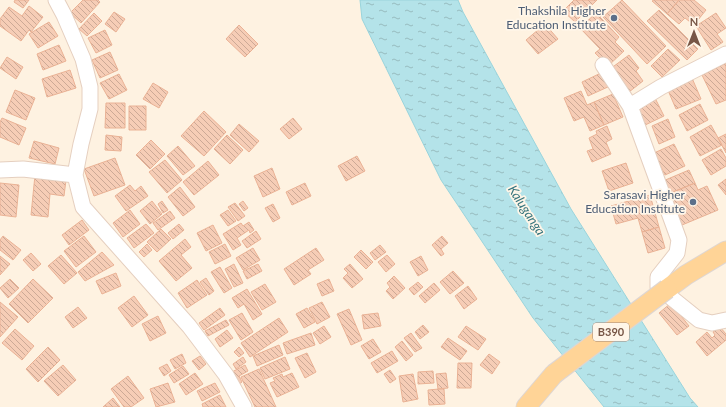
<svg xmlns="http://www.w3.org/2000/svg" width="726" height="407" font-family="Lato,sans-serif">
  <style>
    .water { fill: url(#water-ripples); stroke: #99d4dc }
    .building { fill: url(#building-back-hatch); stroke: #eab295 }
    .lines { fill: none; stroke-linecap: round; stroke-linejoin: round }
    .minor-casing { stroke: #e5cfbf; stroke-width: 17 }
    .major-casing { stroke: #ded6d3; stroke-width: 21 }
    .minor { stroke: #fff; stroke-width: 15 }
    .major { stroke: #ffd497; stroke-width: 19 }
    .major-bridge-casing { stroke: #ded6d3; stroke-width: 21; stroke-linecap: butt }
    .major-bridge { stroke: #ffd497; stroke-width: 19 }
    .service-dot { fill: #5c6f8a; stroke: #fff6e9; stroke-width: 1.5 }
    .labels { text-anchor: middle; stroke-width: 3.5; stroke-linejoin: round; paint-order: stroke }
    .shield { fill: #fff6e9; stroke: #a08677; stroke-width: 1 }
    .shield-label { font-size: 11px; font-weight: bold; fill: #775646 }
    .service-label { font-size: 12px; fill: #4e5e75; stroke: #fff6e9; text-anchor: end }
    .water-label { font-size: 13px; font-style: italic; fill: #38767e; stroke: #fff6e9 }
  </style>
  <defs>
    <pattern id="water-ripples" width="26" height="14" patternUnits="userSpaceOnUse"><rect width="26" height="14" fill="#b4e3e9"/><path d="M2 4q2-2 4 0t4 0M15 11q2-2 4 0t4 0" fill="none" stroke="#97bbbf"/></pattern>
    <pattern id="building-back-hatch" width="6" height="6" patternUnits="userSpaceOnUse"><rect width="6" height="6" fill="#f6cdb6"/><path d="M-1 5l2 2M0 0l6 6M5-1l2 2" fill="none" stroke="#cca996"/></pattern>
  </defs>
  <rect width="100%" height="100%" fill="#fef2e1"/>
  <!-- water -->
  <path class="water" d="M360,0H458L463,12L571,209L690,398L698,407H604L533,318L441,180L362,19Z"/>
  <!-- building -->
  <path class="building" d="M15,0H29L23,8L14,2Z
    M83,0H98L100,2L81,23L70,13Z
    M574,0H597L575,22L563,11Z
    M622,0L666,46L647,64L603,17Z
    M654,0H679L667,14L652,1Z
    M679,0H694L706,10L694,25L685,18L679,24L667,14Z
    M29,6L43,17L31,32L29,30L21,41L0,26V19L9,7L22,16Z
    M600,9L604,13L600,17L619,37L615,42L624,51L608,66L595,53L600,49L580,28Z
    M659,10L698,49L687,60L647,21Z
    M114,12L125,19L116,32L105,24Z
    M94,13L102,21L87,36L79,29Z
    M716,13L726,28L717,34L723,42L711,50L696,26Z
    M49,22L58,36L38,48L29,34Z
    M545,24L558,39L538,54L526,40Z
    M239,25L258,44L245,57L226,39Z
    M105,30L112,45L96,53L88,38Z
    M59,45L66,61L43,70L37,54Z
    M668,49L680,60L662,77L651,66Z
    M110,52L118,70L100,78L92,60Z
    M629,55L639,68L636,71L643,81L629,92L610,69Z
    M7,57L23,67L16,79L0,68Z
    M726,63V100L716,104L702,75Z
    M70,70L76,88L47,97L42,79Z
    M603,72L610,86L588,96L582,82Z
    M119,74L127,90L109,99L100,83Z
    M692,78L701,99L676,109L667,88Z
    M153,83L168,92L159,108L143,99Z
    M15,90L35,98L26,120L6,112Z
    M581,91L587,105L594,102L604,125L590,131L584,117L574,121L564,98Z
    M613,94L623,117L604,125L594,102Z
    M654,96L664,116L643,126L633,106Z
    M106,103H125V128H105Z
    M700,104L708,120L687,131L679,115Z
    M129,106H146V130H129Z
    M204,111L226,132L204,156L181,136Z
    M2,118L26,128L19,145L0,137V122Z
    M293,118L302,129L289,139L280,129Z
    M668,119L675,137L659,144L652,126Z
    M239,124L259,141L249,152L230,135Z
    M711,125L722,145L700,156L690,137Z
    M607,126L612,139L606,142L611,154L592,162L587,151L593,149L589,138L597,134L596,131Z
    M726,134V153L718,138Z
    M106,135L122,137L121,151L105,150Z
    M227,135L243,150L230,164L214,149Z
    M151,140L165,154L150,169L136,155Z
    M34,141L59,148L55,164L29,158Z
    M674,144L685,166L665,175L654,153Z
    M178,146L195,166L183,175L167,156Z
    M721,149L726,158V166L711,175L702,160Z
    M357,156L365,171L346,181L338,166Z
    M115,158L125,185L94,196L84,169Z
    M165,160L182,180L167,193L149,172Z
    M208,161L219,175L194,195L183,182Z
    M626,163L633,183L609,191L602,171Z
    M272,168L280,189L263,197L254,176Z
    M689,170L695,183L668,194L663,181Z
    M35,175L66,180L64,196L50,194L48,217L31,215Z
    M726,179V195L718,185Z
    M0,183L19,185L16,217L0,215Z
    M305,183L311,196L292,205L286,192Z
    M695,183L698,190L707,186L718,210L682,225L668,194Z
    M130,185L135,191L141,186L148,196L126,211L115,196Z
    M180,187L195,207L183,216L168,197Z
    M650,195L659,227L642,232L638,218L616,224L611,206Z
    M152,201L162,214L150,224L140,211Z
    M162,201L168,210L163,213L158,204Z
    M243,201L248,208L244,211L239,204Z
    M235,203L245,216L238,221L228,207Z
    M273,204L280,218L273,222L265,208Z
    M130,210L140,224L123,237L113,223Z
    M228,210L236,221L228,226L220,215Z
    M170,211L175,218L158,230L153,223Z
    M82,220L89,230L69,245L62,235Z
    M249,222L254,230L250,233L249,230L237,238L241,245L233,250L223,234L241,223L243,226Z
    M146,224L154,233L134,248L127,238Z
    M179,224L184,230L173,239L168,233Z
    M213,225L222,243L206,251L197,233Z
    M659,227L665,248L648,253L642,232Z
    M161,229L171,239L157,252L147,242Z
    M256,231L261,239L247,248L242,241Z
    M3,236L21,250L13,260L0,250V240Z
    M84,236L96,252L76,267L64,251Z
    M442,236L448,243L441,249L444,254L441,256L432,245Z
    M185,239L191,247L181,255L192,268L176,281L159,261Z
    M147,244L152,250L144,257L139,252Z
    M225,244L231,256L215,264L209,252Z
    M380,245L386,252L375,260L370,253Z
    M253,248L260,260L243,270L236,258Z
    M316,248L324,260L308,270L311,274L294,285L284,269Z
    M361,250L373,262L366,269L354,257Z
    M102,252L114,265L85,281L78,272Z
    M31,253L41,264L33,271L23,260Z
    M61,255L77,273L64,284L48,266Z
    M387,255L395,264L386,272L378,262Z
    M0,256L10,264L0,275Z
    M421,256L428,270L418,276L410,262Z
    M234,264L243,283L234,287L225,269Z
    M258,264L262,271L247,279L243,271Z
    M350,264L363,279L352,288L343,278L348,273L344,269Z
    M220,267L232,288L224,293L211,272Z
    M453,271L464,283L450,294L440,282Z
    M116,273L121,286L102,294L96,281Z
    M394,276L405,288L393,299L386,291L390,287L387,283Z
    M206,278L214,291L209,295L200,282Z
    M10,279L19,288L8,298L0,288Z
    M33,279L53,298L28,323L9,304Z
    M329,279L334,291L322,296L317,284Z
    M197,280L207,295L187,308L178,293Z
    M418,282L423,287L414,295L409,289Z
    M434,283L440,290L425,303L419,296Z
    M265,284L276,302L262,310L251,292Z
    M468,286L477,299L464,309L455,296Z
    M247,289L262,314L253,320L244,304L238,308L232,298Z
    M134,296L148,315L132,327L118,308Z
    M0,302L18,317L0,337Z
    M322,302L330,317L317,324L309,308Z
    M671,303L689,326L677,335L659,313Z
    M78,307L87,318L73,328L65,317Z
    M220,308L225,315L204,330L199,323Z
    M307,308L315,322L304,328L296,314Z
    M349,309L362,340L351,345L337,314Z
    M242,313L253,332L241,340L229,320Z
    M378,313L381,326L364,329L362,315Z
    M158,316L166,333L150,341L142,324Z
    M279,318L288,332L250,357L241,343Z
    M226,320L229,325L208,336L205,331Z
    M423,325L429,332L420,339L415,332Z
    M324,326L331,337L320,344L313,333Z
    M466,326L486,339L478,350L458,337Z
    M720,327L726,334V340L707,356L696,342L707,332L712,338L715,335L713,332Z
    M15,329L34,346L22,360L2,343Z
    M227,330L233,338L220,347L215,339Z
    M311,333L315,345L287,354L283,343Z
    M411,333L422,348L415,352L404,338Z
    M448,338L467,351L460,360L441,347Z
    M373,339L381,352L369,359L361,346Z
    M402,341L413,355L406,361L395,347Z
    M279,345L283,355L257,366L253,356Z
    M48,347L60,360L38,382L26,369Z
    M239,347L244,353L239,357L234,352Z
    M392,351L398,361L377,373L371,363Z
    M307,353L316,372L305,378L295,358Z
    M182,354L186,363L175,369L170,360Z
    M489,354L500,362L492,374L480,365Z
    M200,356L206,364L199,370L192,361Z
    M243,357L246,362L236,369L233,364Z
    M285,357L290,369L265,379L260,368Z
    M458,363H472L471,388H457Z
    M167,364L171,371L164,376L159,368Z
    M63,365L76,380L58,396L44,381Z
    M245,365L248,371L239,376L242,382L238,385L232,372Z
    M183,366L189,374L174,383L169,375Z
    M259,369L276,407H255L241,377Z
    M390,370L396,379L390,383L384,374Z
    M433,371L434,383L418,384V372Z
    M195,373L203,384L186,395L179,384Z
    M292,373L299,387L277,397L270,383L275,381L273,378L282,374L283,377Z
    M446,373L448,388L438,389L436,374Z
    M413,374L418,399L403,402L399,376Z
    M128,376L144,398L131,407H124L111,389Z
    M168,383L175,402L156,407L150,389Z
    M215,383L220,392L202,401L197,391Z
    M439,389H444L445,404L429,405L428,390Z
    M220,395L226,407H203L202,404Z
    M113,398L120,407H103Z"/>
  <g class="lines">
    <defs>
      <path id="minor" d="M56,0L64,15L83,59L90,87V109L81,144L75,175L83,207L189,326L226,375L244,407
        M726,54L661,87L630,106L679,240L677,253L658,277V287L699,320L712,323L726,320
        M603,65L630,106
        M0,170L23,169L75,175"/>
      <path id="major" d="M667,289L686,275L726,251
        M526,407L554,374"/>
    </defs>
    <!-- minor casing -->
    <use href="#minor" class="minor-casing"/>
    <!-- major casing -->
    <use href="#major" class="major-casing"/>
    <!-- minor -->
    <use href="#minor" class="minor"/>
    <!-- major -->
    <use href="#major" class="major"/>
    <defs>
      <path id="major-bridge" d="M554,374L667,289"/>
    </defs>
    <!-- major-bridge casing -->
    <use href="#major-bridge" class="major-bridge-casing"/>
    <!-- major-bridge -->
    <use href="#major-bridge" class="major-bridge"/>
  </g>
  <!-- markers -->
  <g class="service-dot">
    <circle cx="614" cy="18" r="4"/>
    <circle cx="693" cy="202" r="4"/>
  </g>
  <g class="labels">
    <!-- shield labels -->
    <rect class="shield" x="593" y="323" width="36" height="18" rx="3"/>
    <g class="shield-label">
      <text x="611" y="336">B390</text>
    </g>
    <!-- service labels -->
    <g class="service-label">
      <text x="606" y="15">Thakshila Higher<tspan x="606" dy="14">Education Institute</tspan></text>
      <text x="685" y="199">Sarasavi Higher<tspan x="685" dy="14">Education Institute</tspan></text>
    </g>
    <!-- water labels -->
    <g class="water-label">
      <text transform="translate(527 210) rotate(57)" y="5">Kaluganga</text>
    </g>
  </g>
  <!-- north arrow -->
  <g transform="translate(694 32)" stroke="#fff6e9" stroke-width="3" paint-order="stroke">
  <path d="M0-3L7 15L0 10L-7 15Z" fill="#775646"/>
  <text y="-6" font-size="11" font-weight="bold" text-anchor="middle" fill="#775646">N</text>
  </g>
</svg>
